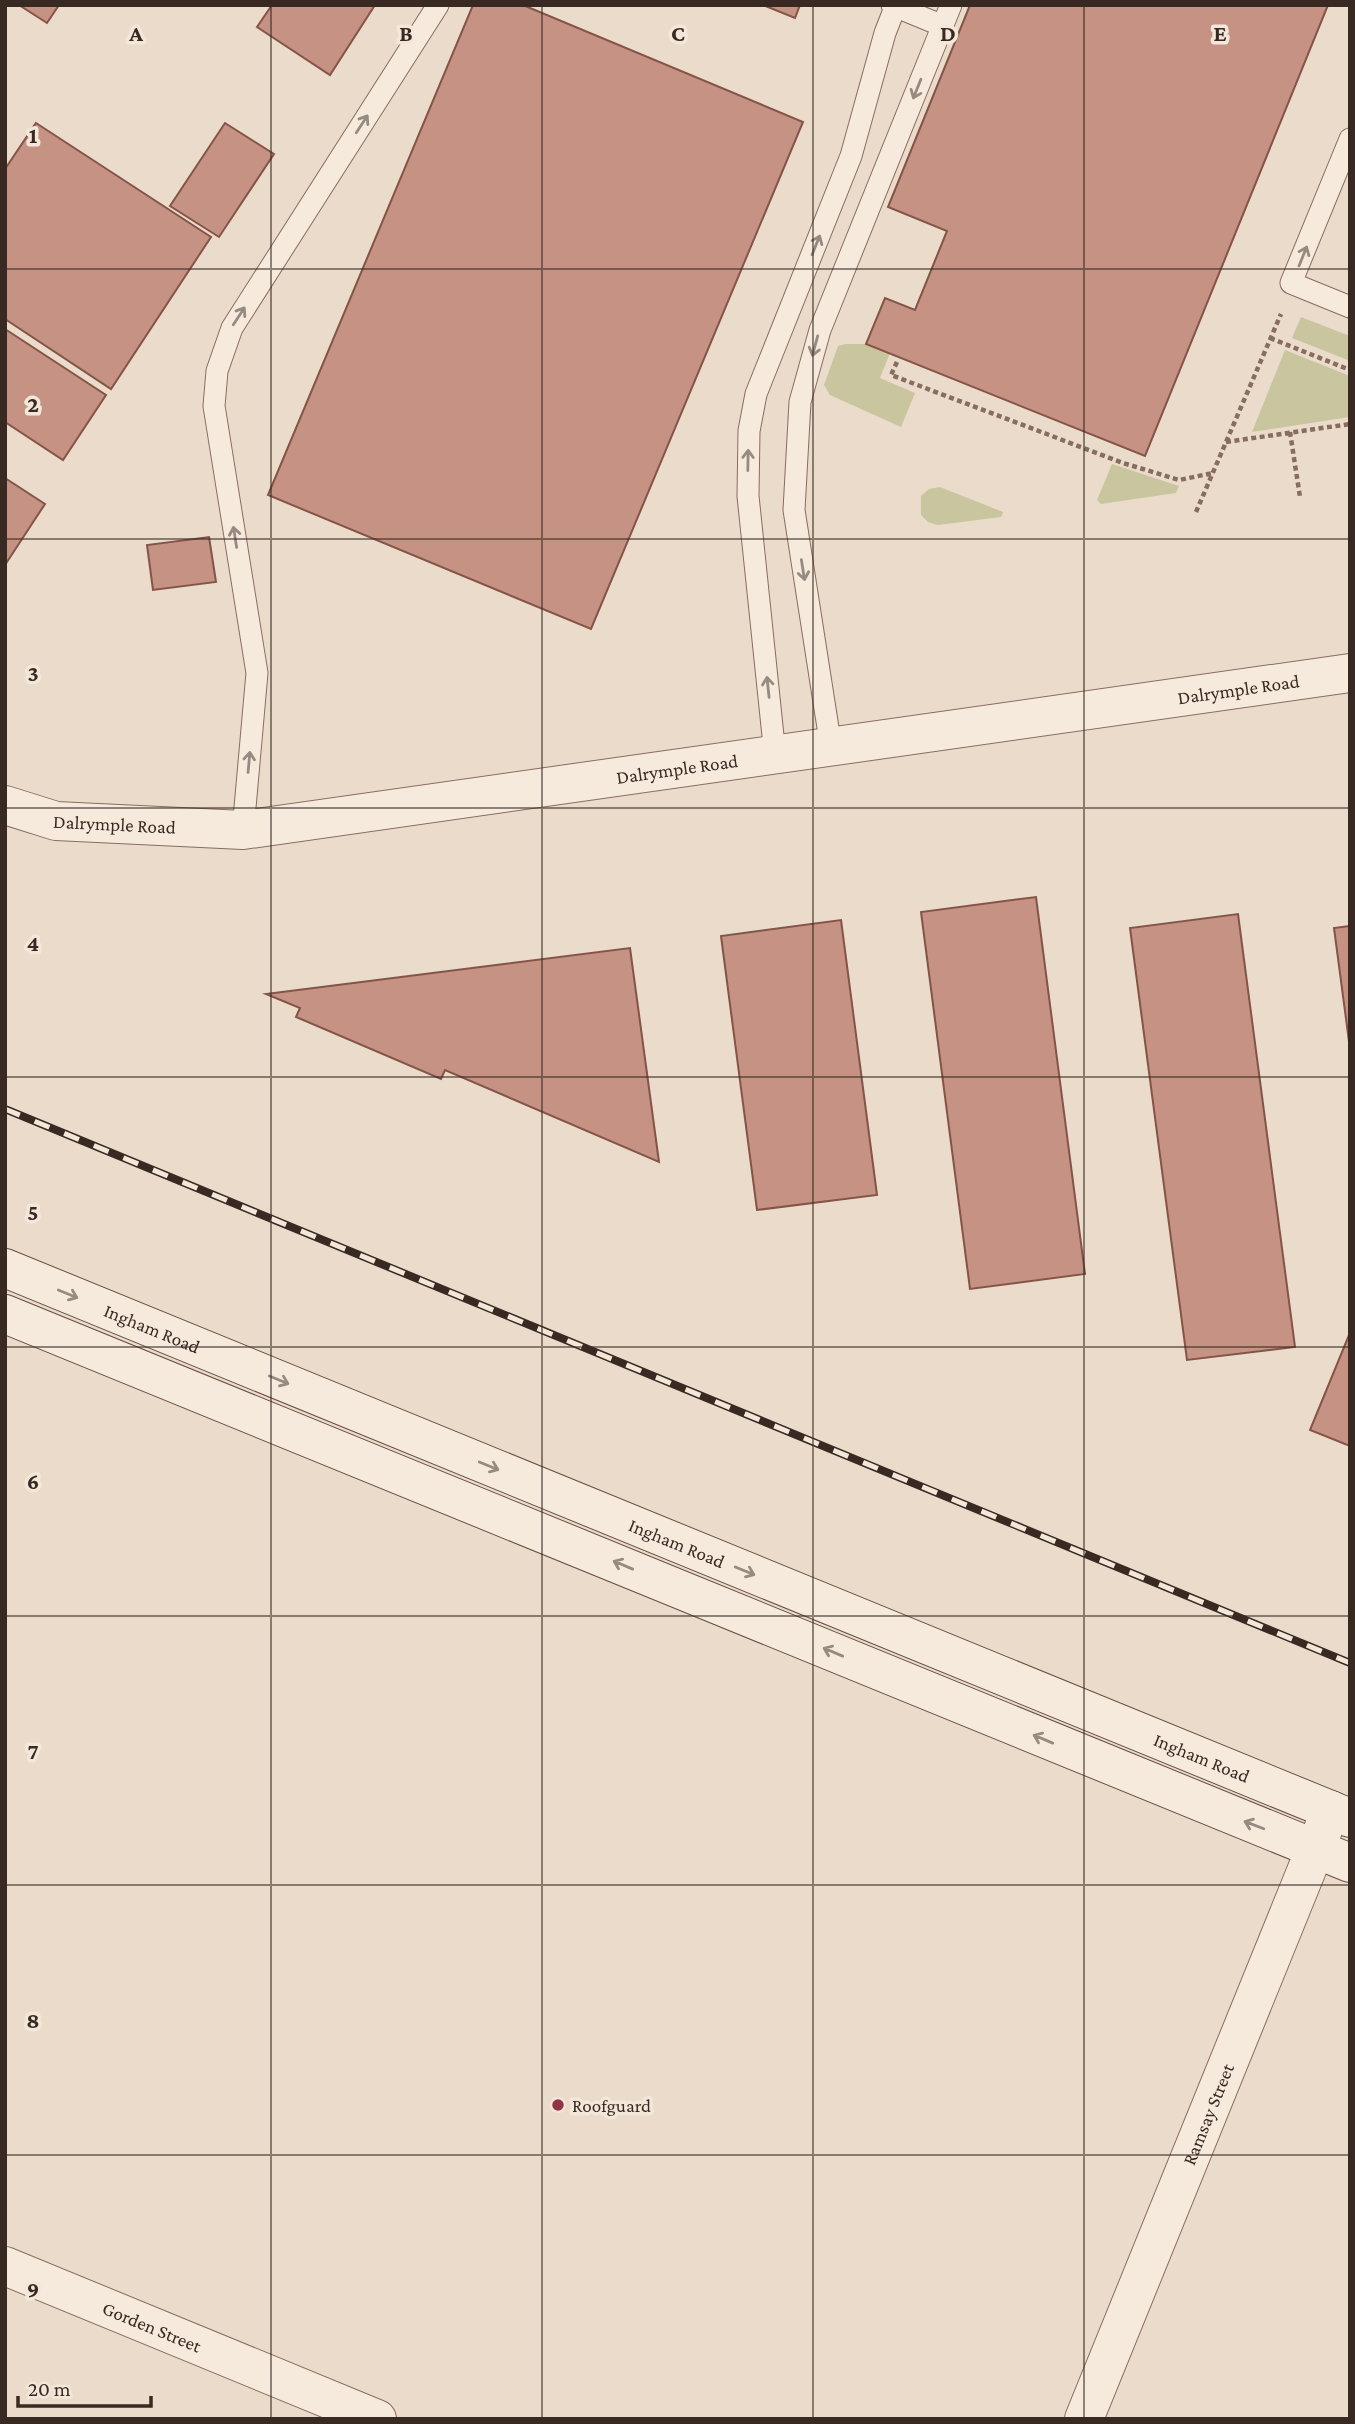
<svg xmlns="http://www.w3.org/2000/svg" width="1355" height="2424" font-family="'Crimson Pro',serif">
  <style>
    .green { fill: #c9c69f }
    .building { fill: #c69283; stroke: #845448; stroke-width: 2 }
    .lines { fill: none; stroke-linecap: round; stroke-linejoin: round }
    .lane-casing { stroke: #876d60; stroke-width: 23 }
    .street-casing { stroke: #876d60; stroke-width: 40 }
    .secondary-casing { stroke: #694f43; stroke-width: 40 }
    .path { stroke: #876d60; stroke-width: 4.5; stroke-dasharray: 5 3.5; stroke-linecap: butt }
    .lane { stroke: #f6eadd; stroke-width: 21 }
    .street { stroke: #f6eadd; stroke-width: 38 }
    .secondary { stroke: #f6eadd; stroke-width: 38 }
    .rail-casing { stroke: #382922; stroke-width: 8 }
    .rail { stroke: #f3e7d9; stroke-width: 5; stroke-dasharray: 16; stroke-linecap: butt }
    .oneway { stroke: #978a80 }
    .grid { fill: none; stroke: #382922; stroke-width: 2; stroke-opacity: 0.55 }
    .poi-dot { fill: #903547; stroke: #f3e7d9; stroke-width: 2.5 }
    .labels { text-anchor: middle; stroke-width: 7; stroke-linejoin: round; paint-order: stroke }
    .street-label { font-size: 19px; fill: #382922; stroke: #f3e7d9 }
    .poi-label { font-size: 19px; fill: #382922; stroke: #f3e7d9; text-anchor: start }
    .grid-label { font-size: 23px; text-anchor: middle; font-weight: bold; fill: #382922; stroke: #f3e7d9; stroke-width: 7; stroke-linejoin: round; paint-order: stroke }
  </style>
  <rect width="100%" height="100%" fill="#ebdbca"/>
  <!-- green -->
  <path class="green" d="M1301,317L1350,336V361L1292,338Z
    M846,344H866L890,353L880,378L915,393L901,427L830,395L824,385L838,346Z
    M1285,350L1350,376V417L1252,432Z
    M1112,464L1179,486L1176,493L1101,504L1097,500Z
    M940,487L1003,512L1001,517L938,525L928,522L921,515V496L929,489Z"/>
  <!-- building -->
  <path class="building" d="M19,5H59L47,23Z
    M272,5H375L330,75L257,27Z
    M473,5H523L803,122L591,629L268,495Z
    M763,5H800L795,18Z
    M970,5H1328L1145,456L866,344L885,298L915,310L947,231L888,207Z
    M36,123L211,237L111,389L5,319V169Z
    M225,123L274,154L219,237L170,206Z
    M5,329L106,395L63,460L5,422Z
    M5,478L45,504L5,565Z
    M209,537L216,582L153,590L147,545Z
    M1036,897L1085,1274L970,1289L921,912Z
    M1238,914L1295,1347L1187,1360L1130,928Z
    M841,920L877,1195L757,1210L721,936Z
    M1350,926V1049L1334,928Z
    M630,948L659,1162L445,1070L441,1079L296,1017L300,1008L266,994Z
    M1349,1335H1350V1446L1310,1430Z"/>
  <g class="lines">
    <defs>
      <path id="lane" d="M892,5L943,26
        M1350,139L1291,283L1350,307
        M831,747L794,510L800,402L820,330L951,5
        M775,755L748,496L749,431L756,394L851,156L885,33L896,5
        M243,830L257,673L214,406L217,371L232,328L438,5"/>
      <g id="street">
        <path id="s1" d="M5,805L56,821L243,830L1350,673"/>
        <path id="s2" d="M5,2266L377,2419"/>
        <path id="s3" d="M1084,2419L1331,1810"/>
      </g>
      <g id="secondary">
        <path id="s4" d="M5,1268L1350,1818"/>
        <path d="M5,1314C454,1496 901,1681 1350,1863"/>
      </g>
    </defs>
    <!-- lane casing -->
    <use href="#lane" class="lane-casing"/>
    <!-- street casing -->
    <use href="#street" class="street-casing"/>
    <!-- secondary casing -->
    <use href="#secondary" class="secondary-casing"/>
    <!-- path -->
    <path class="path" d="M1270,338L1350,370
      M897,362L891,375L1123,463L1179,480L1213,473
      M1290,432L1300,497
      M1226,442L1350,424
      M1196,512L1281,314"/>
    <!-- lane -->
    <use href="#lane" class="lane"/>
    <!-- street -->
    <use href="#street" class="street"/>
    <!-- secondary -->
    <use href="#secondary" class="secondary"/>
    <defs>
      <path id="rail" d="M5,1109L1350,1663"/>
    </defs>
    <!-- rail casing -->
    <use href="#rail" class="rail-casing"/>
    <!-- rail -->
    <use href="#rail" class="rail"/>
  </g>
  <!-- one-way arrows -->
  <defs><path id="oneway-shaft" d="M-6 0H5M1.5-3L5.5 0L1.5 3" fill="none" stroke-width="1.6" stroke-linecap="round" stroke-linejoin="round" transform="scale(1.75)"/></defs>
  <g class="oneway">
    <use href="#oneway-shaft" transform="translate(917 89) rotate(112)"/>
    <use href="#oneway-shaft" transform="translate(362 124) rotate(-57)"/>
    <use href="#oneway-shaft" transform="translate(816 245) rotate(-68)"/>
    <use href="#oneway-shaft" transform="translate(1303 256) rotate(-68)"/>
    <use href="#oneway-shaft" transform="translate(239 316) rotate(-57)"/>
    <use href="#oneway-shaft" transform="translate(815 346) rotate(105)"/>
    <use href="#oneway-shaft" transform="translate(748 460) rotate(-89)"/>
    <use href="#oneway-shaft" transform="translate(235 537) rotate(-99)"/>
    <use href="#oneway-shaft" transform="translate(803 570) rotate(81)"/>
    <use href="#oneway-shaft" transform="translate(768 687) rotate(-96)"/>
    <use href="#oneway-shaft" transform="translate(249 762) rotate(-85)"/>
    <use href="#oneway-shaft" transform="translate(68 1294) rotate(22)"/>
    <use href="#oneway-shaft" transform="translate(279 1380) rotate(22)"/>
    <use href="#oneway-shaft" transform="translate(489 1466) rotate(22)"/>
    <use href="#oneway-shaft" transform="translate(623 1565) rotate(-157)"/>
    <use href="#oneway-shaft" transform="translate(745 1571) rotate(22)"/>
    <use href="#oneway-shaft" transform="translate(833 1652) rotate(-157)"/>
    <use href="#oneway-shaft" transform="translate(1043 1739) rotate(-157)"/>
    <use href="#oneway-shaft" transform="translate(1254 1825) rotate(-159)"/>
  </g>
  <!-- grid -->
  <path class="grid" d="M271,5V2419M542,5V2419M813,5V2419M1084,5V2419M5,269H1350M5,539H1350M5,808H1350M5,1077H1350M5,1347H1350M5,1616H1350M5,1885H1350M5,2155H1350"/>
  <!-- markers -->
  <circle class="poi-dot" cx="558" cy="2105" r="7"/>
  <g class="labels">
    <!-- street labels -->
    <g class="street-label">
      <text dy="7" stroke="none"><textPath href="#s1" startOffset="1246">Dalrymple Road</textPath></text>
      <text dy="7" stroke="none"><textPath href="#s1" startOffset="679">Dalrymple Road</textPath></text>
      <text dy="7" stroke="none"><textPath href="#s1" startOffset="112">Dalrymple Road</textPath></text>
      <text dy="7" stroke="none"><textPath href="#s4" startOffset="159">Ingham Road</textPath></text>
      <text dy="7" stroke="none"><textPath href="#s4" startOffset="726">Ingham Road</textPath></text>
      <text dy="7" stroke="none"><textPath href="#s4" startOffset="1293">Ingham Road</textPath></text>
      <text dy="7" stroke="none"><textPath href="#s3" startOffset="329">Ramsay Street</textPath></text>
      <text dy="7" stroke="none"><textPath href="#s2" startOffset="159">Gorden Street</textPath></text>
    </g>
    <!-- poi labels -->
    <g class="poi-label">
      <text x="572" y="2112">Roofguard</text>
    </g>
  </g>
  <g class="grid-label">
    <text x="136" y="41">A</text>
    <text x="406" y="41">B</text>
    <text x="678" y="41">C</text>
    <text x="948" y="41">D</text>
    <text x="1220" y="41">E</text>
    <text x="33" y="143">1</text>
    <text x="33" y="412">2</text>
    <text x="33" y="681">3</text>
    <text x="33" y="951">4</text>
    <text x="33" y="1220">5</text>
    <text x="33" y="1489">6</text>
    <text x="33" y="1759">7</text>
    <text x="33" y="2028">8</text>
    <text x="33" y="2297">9</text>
  </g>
  <!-- border -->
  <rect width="1355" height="2424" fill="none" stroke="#382922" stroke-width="14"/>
  <!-- scale -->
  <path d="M18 2396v10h133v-10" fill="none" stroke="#382922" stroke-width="3.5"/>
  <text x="28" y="2396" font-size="21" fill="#382922" stroke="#f3e7d9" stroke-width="5" paint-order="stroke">20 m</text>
</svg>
